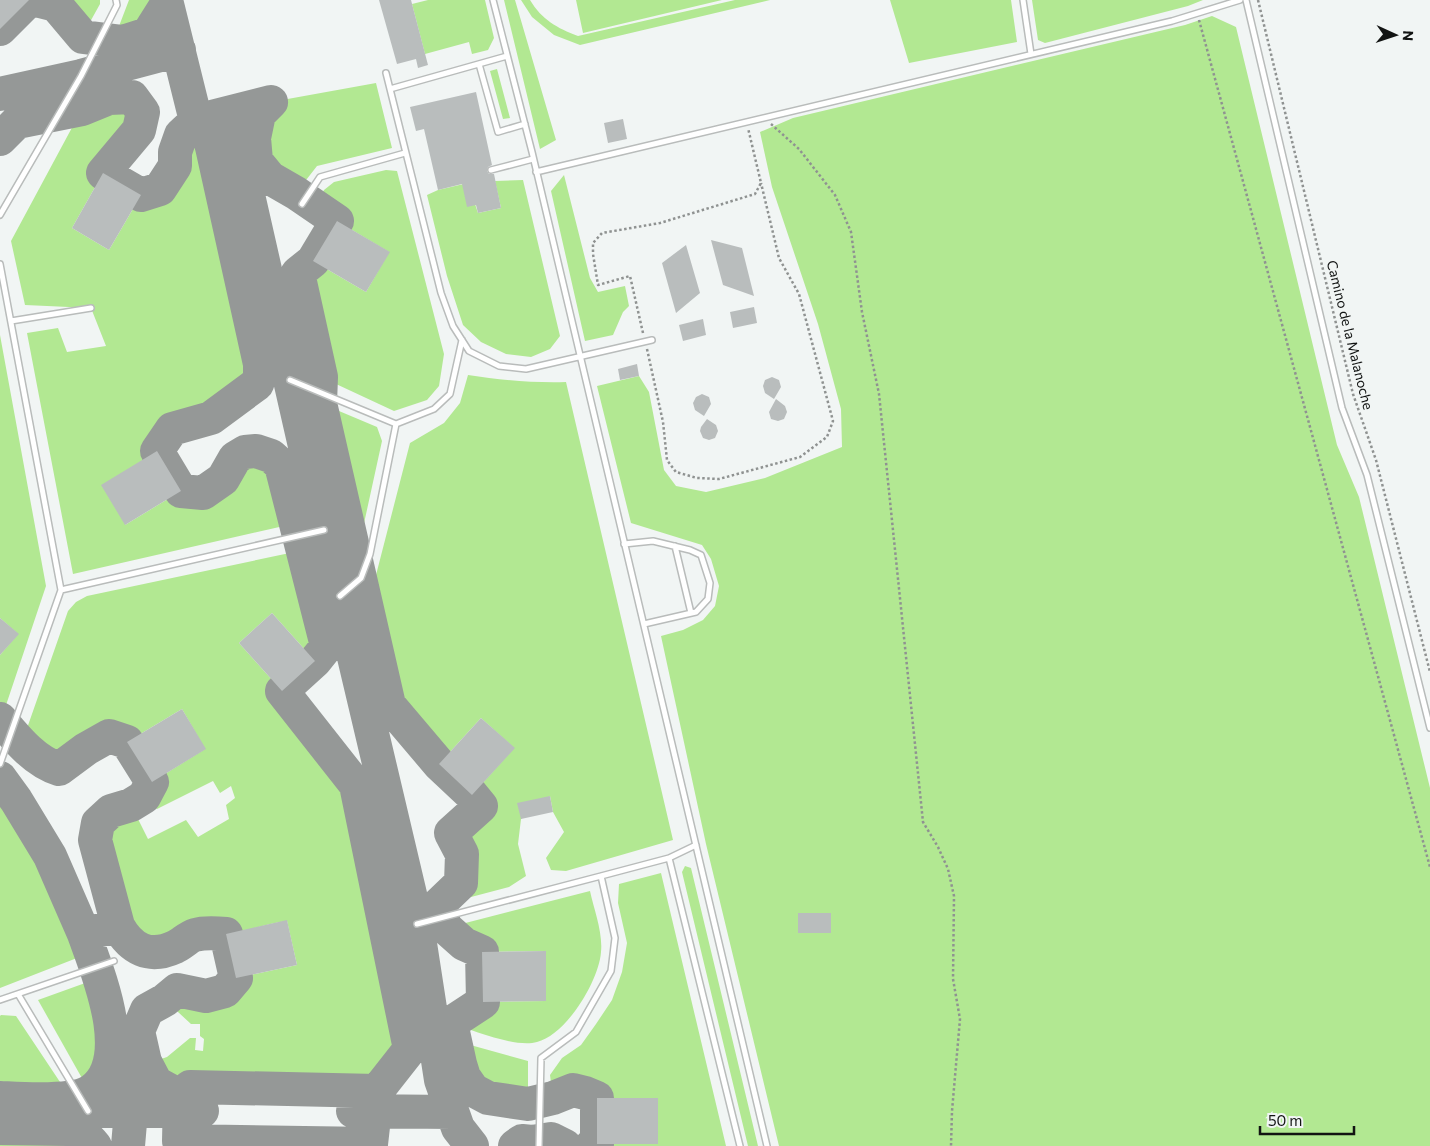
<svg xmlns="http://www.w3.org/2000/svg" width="1430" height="1146" font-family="Commissioner,sans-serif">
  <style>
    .green { fill: #b2e892 }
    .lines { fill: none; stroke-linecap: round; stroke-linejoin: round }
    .taxiway { stroke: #959897; stroke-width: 34 }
    .building { fill: #b9bdbd }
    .service-casing { stroke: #b9bcbb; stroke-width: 8 }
    .path { stroke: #8f9291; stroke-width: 2.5; stroke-dasharray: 2.5 2.5; stroke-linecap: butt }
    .service { stroke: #fff; stroke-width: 5 }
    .labels { text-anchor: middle; stroke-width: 4; stroke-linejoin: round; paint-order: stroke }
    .street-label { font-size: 14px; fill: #121413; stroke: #f1f5f4 }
  </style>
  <rect width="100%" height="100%" fill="#f1f5f4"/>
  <!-- green -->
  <path class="green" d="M42,0H100V4L85,31L57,2Z
    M129,0H166L167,4L148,34L123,42L116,34Z
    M428,0H485L494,38L488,50L472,54L469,42L425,54L412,4Z
    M504,0H515L556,140L540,149Z
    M521,0H530C542,20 557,28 578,36L735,0H770L580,45L554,35L532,17Z
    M576,0H722L583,33Z
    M890,0H1011L1017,42L909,63Z
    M1032,0H1203L1188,6L1045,43L1038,40Z
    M1212,16L1236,27L1337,445L1359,497L1430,788V1146H779L706,844L661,636L683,630L703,620L715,606L719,586L711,559L702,545L631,523L597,386L639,376L649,392L664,470L676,486L706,492L765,478L842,447L841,409L818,324L772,187L760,132L793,118L1185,25Z
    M497,69L510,118L503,119L490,71Z
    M376,83L392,148L317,166L296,193L270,178L256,161L254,138L259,114L271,102Z
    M132,97L143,112L139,130L103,173L72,228L109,250L141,195L168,187L175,166V152L181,135L196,121L208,132L212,147L260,364V375L257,384L211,418L172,429L157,451L125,525L181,491L203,493L223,479L235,458L245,452L256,451L271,456L281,465L297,523L73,574L27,333L58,328L67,352L106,346L91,308L25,305L11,241L82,109L109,98Z
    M386,170L397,171L444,354L439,386L427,400L394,411L321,377L298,273L313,261L366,292L389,252L337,221L316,206L324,190L334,182Z
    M564,175L590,278L598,292L625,286L629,306L623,312L613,335L585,341L551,191Z
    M523,180L560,336L550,349L531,357L506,354L481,342L463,325L447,276L427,195L438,190L468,183L478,213L501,208L495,181Z
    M0,335L46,586L1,720L0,719V655L18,634L0,618Z
    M468,375C501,380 533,383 566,382L673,840L566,871L551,870L546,858L564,832L553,812L550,796L521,819L518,844L526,876L509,887L437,906L461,883L462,854L451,833L481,806L472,795L514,748L481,718L439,764L389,705L367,610L410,443L444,423L460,403Z
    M320,403L377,427L382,441L356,560Z
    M304,550L327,646L315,661L272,613L239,643L282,691L356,785L410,1049L377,1091L190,1087C170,1083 164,1080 158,1060L167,1057L190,1038H196L195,1050L203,1051L204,1039L200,1036V1024H191L165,1000L177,990L206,996L225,991L236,978L297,965L287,921C267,923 247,932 226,934C216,934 206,932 195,935C188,937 182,944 175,947C149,959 131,949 118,926C112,905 88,841 98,823C104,811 119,808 131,805L148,839L186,820L198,837L229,819L226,805L235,798L231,786L220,793L213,781L157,809L144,797L152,782L205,749L182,709L127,742L109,736L86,749L59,769L46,765L28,749L25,734L68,611L76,602L87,596Z
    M0,804L25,841L51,886L77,958L0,988Z
    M685,866L691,868L758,1146H748L682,872Z
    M661,873L726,1146H591L597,1144H658V1099L597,1098L585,1093L573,1090L553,1098L550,1075L562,1058L581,1045L596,1024L612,1000L622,972L627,943L618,903L619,884Z
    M590,891C594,910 603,932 601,952C599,981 566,1035 537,1042C515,1048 472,1030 451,1023L483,1002L546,1001L545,951L482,952L464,944L446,928Z
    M88,982C94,1006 102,1043 91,1067C89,1072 85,1076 83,1080L38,1000Z
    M1,1015L16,1016L64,1088L0,1086V1016Z
    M456,1041L528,1061V1104C476,1099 464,1095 456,1041Z
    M0,1140H57L74,1146H0Z
    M179,1141L371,1144L376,1146H165L169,1143Z"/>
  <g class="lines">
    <!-- taxiway -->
    <path class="taxiway" d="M0,29L29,0
      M0,94L81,76L179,50
      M0,139L17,122L82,109L109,98L132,97L143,112L139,130L103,173L141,195L160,189L175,166V152L181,135L196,121L167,4L148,34L123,42L83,37L56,5L36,0
      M236,142L324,530L417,924L441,1080L458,1128L472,1146
      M0,719C16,738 34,761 59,769L86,749L109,736L127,742L152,782L144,797L131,805L111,811L98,823L95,840L118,926L84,934L50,856L16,800L0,778
      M377,1091L190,1087L180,1096L179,1141L371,1144L377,1091L410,1049L356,785L282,691L315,661L327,646L281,465L271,456L256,451L245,452L235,458L223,479L203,493L181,491L157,451L172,429L211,418L257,384L260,375V364L212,147L208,132L196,121L271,102L259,114L254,138L256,161L270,178L296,193L337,221L313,261L298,273L321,377L320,403L389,705L439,764L472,795L481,806L451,833L462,854L461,883L437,906L446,928L464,944L482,952L483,1002L451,1023L460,1064L464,1077L473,1090L488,1098L528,1104L553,1098L573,1090L585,1093L597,1098V1144L591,1146
      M0,1098C22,1099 73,1103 91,1091C135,1061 98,973 84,934L118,926C131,949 149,959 175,947C182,944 188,937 195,935C205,932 216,933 226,934L236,978L225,991L206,996L177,990L165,1000L147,1010L138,1031L145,1062L156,1083L180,1096L179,1119
      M58,1111H202
      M353,1111L452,1112
      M0,1128L68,1129C80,1131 87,1136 95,1146
      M128,1146L131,1111L128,1039
      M515,1146L522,1141L532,1142L551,1139L565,1146"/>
  </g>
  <!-- building -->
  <path class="building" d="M0,0H29L0,29Z
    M379,0H411L428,65L418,68L416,59L397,64Z
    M476,92L492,165L488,167L487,171L489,174H494L501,208L478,213L476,205L467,207L462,184L438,190L424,129L416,131L410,107Z
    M623,119L627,139L608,143L604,123Z
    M103,173L141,195L109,250L72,228Z
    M337,221L390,252L366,292L313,261Z
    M711,240L742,248L754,296L723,285Z
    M686,245L700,293L676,313L662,263Z
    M754,307L757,323L733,328L730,312Z
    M703,319L706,335L683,341L679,325Z
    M637,364L639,376L620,380L618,369Z
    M772,377L779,380L781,387L774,399L765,393L763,386L765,380Z
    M702,394L709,397L711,404L704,416L695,410L693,403L696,397Z
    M776,399L785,406L787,412L784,419L778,421L771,419L769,412Z
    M707,419L716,425L718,431L715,438L709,440L703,438L700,431L701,427Z
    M157,451L181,491L125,525L101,485Z
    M272,613L315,661L282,691L239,643Z
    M0,618L19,634L0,655Z
    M182,709L206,749L152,782L127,742Z
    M481,718L515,748L472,795L439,764Z
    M550,796L553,812L521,819L517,803Z
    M798,913H831V933H798Z
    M287,920L297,965L236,978L226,934Z
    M546,951V1001L483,1002L482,952Z
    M597,1098H658V1144H597Z"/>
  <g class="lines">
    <defs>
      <path id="service" d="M493,0L532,152L767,1146
        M1023,0L1031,54
        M1246,0L1342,408L1367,475L1430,728
        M507,56L390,89L441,293L453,326L469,351L499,366L526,369L652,340
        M479,64L498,132L525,124
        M386,73L390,89
        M491,170L533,159
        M536,172L1172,21L1240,0
        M302,204L320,177L405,153
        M0,215L81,76L117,5L116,0
        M0,264L61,590
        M11,321L91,308
        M290,380L396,424L434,409L450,394L462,340
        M624,544L653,541L690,550L701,555L710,583L708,599L696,612L644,624
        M675,546L691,613
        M340,596L361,578L370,554L396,424
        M0,764L61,590L324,530
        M696,845L669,858L740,1146
        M601,876L669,858
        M417,924L601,876L615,938L611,971L576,1032L541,1058L539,1146
        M18,994L88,1111
        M0,1000L114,961"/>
    </defs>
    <!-- service casing -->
    <use href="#service" class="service-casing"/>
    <!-- path -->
    <path class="path" d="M1258,0L1353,394L1376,460L1430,672
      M1199,20L1430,867
      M771,124L799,149L835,195L851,232L862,312L879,394L923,822L938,847L948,869L954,896L953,979L960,1019L952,1111L951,1146
      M643,333L630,276L598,285L593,254V243L602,233L660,223L755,194L761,183L748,128
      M647,349L663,422L667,460L676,472L697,478L719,479L800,457L827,437L833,421L799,294L779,258L761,183"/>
    <!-- service -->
    <use href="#service" class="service"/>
  </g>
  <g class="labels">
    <!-- street labels -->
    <g class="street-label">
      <text transform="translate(1350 335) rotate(76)" y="5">Camino de la Malanoche</text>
    </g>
  </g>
  <!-- north arrow -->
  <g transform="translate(1395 35) rotate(93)" stroke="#f1f5f4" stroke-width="4" paint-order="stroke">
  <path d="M0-4L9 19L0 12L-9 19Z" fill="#121413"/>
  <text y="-8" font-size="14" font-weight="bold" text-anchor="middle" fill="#121413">N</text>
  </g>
  <!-- scale -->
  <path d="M1260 1126v8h94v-8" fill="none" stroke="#121413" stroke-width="2.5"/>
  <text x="1268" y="1126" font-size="15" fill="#121413" stroke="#f1f5f4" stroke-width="4" paint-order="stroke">50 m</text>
</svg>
